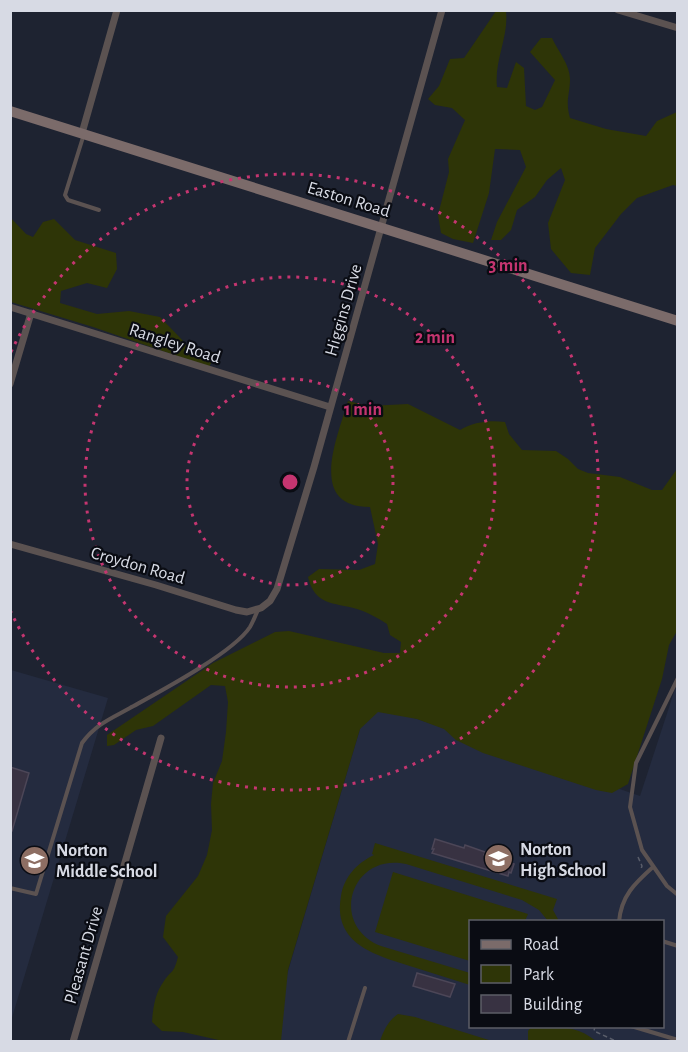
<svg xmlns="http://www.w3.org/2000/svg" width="688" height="1052" font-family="'Alegreya Sans',sans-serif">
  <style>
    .built { fill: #242b3f; fill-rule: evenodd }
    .green { fill: #2e3507 }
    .building { fill: #383242; stroke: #4c4657; stroke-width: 1.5 }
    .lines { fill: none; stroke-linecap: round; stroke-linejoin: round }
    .path { stroke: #595d6a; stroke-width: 1.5; stroke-dasharray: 4.5 3; stroke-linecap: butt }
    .lane { stroke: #5b5251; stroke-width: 4 }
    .street { stroke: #5b5251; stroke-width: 7 }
    .secondary { stroke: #7b6b6a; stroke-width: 10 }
    .ring { fill: none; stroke: #c53570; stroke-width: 3; stroke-dasharray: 3 6 }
    .labels { text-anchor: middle; stroke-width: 4.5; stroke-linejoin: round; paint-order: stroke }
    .street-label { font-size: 18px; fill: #d7dae4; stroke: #0a0c13 }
    .poi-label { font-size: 18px; font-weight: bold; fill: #d7dae4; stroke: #0a0c13; text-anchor: start }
    .centre { fill: #c53570; stroke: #0a0c13; stroke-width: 3 }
    .ring-label { font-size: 18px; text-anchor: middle; font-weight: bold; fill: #c53570; stroke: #0a0c13; stroke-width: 4.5; stroke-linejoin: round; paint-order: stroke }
  </style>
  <rect width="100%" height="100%" fill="#1e2331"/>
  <!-- built -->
  <path class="built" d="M11,670L108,698L11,1021Z
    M677,683V1041L267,1042L368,702L640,796ZM470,922H662V1026H470Z"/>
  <!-- green -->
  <path class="green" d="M496,11H506C509,36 494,61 497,87L507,88L516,62L524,68L526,106L535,110L542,107L555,80L530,52L541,38H552C558,51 570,65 570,79C570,95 565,100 570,118L606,129L646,136L657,121L677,112V186L673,185L637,198L621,214L595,248L590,275L571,273L551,249L548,223L565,180L561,168L547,180L535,197L517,210L511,230L501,240H491L497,222L526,167L520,150L495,149L489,193L473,243L453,239L441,233L438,215L449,172L448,159L465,120L452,108L435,105L428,99L439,86L450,59L464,58Z
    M10,217L26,234L33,237L43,222L54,219L75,240L116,253L117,269L107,288L87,283L61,291L60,303L97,314L129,311L160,317L189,347L217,353L209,367L93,327L11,302Z
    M348,401L369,406L408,404L460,430C474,422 488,420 505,422L509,434L522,450L556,451L568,459L578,469L588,473L620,477L652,490H662L677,469V631L669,645L662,679L628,784L612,793L596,790L483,753L456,740L444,729L417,719L378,712L360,729L288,970L281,1041H223L183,1032L162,1031L152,1022C153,1008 155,993 164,981C173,968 173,975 178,957L163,937L166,916L198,876L207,855L212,830L211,804L213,783L222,761L226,732L228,702L225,686L211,685L153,726L136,730L114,745L107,746V735L213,663L275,632L289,631L384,653H400L401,642L390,635L387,624C378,618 367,612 357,609C333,602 315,606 308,577L319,569L359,570L375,564L378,544L370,507C307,507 337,438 348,401Z
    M375,843L557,899L553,910L559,921H548L539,910L522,900L406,864C351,852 328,925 381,946L470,973V985C451,979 432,973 413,967C378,956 332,945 341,896C344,877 357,863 374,855L372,854Z
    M393,872L528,914L525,921L470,922V961L375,932Z
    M398,1014L415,1017L492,1041H380C384,1030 388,1021 398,1014Z
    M531,1027C556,1026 576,1025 596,1041H528V1031Z"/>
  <!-- building -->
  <path class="building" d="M10,767L29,773L12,831H10Z
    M435,839L464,848L465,845L485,852L484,855L514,864L511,873L509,872L508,876L432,853L434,849H432Z
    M417,973L455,984L450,997L413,986Z"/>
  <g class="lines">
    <!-- path -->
    <path class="path" d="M638,857L642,866L641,869
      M595,1026L594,1031L618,1042"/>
    <!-- lane -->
    <path class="lane" d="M84,134L65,195L68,200L99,210
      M678,678L636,763L630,807L642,850L667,886L678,895
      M10,888L36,894L82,743C96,724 110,719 130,708C159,692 233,653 250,627C253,622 255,616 258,610
      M619,922C621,896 635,883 653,867
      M662,941L678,946
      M631,1026L678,1040
      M348,1042L365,988"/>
    <!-- street -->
    <path class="street" d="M618,10L678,28
      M82,133L117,10
      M10,307L330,407
      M10,384L31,313
      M10,544L156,585L236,610L247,612L261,608L270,601L277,589L314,467L442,10
      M73,1042L161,738"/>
    <!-- secondary -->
    <path class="secondary" d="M10,111L678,321"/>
  </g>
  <!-- distance rings -->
  <g class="ring">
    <circle cx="290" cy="482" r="103"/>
    <circle cx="290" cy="482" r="205"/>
    <path d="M11 352A308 308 0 1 1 11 612"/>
  </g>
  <!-- icons -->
  <defs>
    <symbol id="school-disc" viewBox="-11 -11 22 22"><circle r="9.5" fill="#8d6e63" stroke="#0a0c13"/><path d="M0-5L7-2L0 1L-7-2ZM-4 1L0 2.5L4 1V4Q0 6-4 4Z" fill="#fff"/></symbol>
  </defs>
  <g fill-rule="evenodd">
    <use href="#school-disc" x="482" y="842" width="33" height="33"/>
    <use href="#school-disc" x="18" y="844" width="33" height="33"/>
  </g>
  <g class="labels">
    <!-- street labels -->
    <g class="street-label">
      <text transform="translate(349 199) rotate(17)" y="6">Easton Road</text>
      <text transform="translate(343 310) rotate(-74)" y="6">Higgins Drive</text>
      <text transform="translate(175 343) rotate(18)" y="6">Rangley Road</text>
      <text transform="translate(138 565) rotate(16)" y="6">Croydon Road</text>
      <text transform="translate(83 955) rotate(-74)" y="6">Pleasant Drive</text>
    </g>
    <!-- poi labels -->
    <g class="poi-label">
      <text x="520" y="855">Norton<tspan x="520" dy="21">High School</tspan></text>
      <text x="56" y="856">Norton<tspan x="56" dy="21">Middle School</tspan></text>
    </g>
  </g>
  <circle cx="290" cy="482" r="9" class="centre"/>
  <g class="ring-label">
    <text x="508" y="271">3 min</text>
    <text x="435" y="343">2 min</text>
    <text x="363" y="415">1 min</text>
  </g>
  <!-- border -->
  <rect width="688" height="1052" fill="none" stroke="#d7dae4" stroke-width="24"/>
  <!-- legend -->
  <rect x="469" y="920" width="195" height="108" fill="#0a0c13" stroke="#5c5e67" stroke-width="1.5"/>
  <rect x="481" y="940" width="30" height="9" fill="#7b6b6a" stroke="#5c5e67" stroke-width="1.5"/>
  <text x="523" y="950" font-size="18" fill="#d7dae4">Road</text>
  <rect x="481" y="965" width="30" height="18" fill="#2e3507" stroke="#5c5e67" stroke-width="1.5"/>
  <text x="523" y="980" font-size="18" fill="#d7dae4">Park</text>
  <rect x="481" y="995" width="30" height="18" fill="#383242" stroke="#5c5e67" stroke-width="1.5"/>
  <text x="523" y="1010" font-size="18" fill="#d7dae4">Building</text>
</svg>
